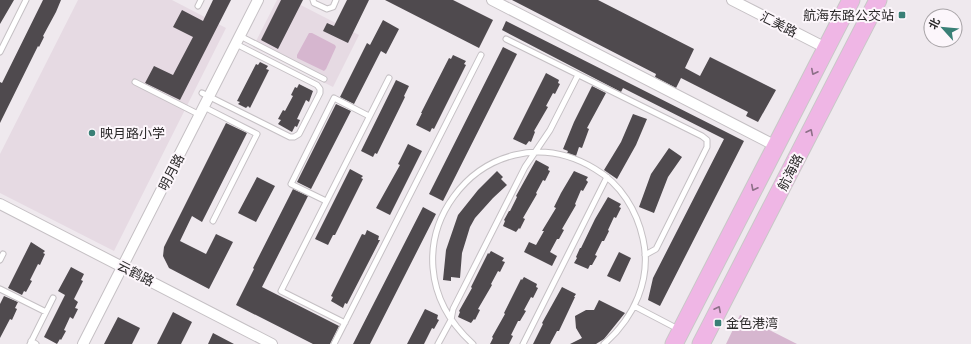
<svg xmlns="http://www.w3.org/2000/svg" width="971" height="344" font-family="'DM Sans','Noto Sans SC',sans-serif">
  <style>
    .built { fill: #e6dae3 }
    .green { fill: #d6b6cf }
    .building { fill: #4f4a4e }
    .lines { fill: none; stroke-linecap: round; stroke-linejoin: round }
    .lane-casing { stroke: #c5c0c4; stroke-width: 7 }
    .street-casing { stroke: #c5c0c4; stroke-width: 12 }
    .primary-casing { stroke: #c8c7c7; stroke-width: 19 }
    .lane { stroke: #fff; stroke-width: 5 }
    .street { stroke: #fff; stroke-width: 10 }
    .primary { stroke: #efb6e5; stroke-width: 17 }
    .oneway { stroke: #8c6f87 }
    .poi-dot { fill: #397f76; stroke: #fcf6fb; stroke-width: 1.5 }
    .labels { text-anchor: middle; stroke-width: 4; stroke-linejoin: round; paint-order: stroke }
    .poi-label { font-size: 13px; fill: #2a2829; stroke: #fcf6fb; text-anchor: start }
    .street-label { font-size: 13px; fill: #2a2829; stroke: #fcf6fb }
  </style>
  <rect width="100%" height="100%" fill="#efe9ee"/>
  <!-- built -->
  <path class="built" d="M78,0H172L226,28L114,251L0,193V154Z
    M277,0H291L359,35L333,87L253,47Z"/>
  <!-- green -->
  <path class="green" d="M309,33H312L335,45L336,47L326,69L324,71L297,58V55Z
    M740,315L797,344H726Z"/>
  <!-- building -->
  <path class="building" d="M0,0H14L0,24Z
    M43,0H61L56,12L43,36L44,37L39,47L38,46L0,123V82L2,83Z
    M213,0H231L180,100L145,83L154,66L173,75L193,37L173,27L182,10L203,21Z
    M281,0H303L278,49L261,40Z
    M347,0H369L348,43L323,31L327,23L334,26Z
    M385,0H453L493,20L479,48Z
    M512,0H598L694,49L685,68L700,76L710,57L776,90L758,122L746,116L748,112L681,78L676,88L655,77L656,74Z
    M383,20L399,29L386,54L381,51L354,104L340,97L367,43L370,45Z
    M506,21L744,141L660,306L648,300L653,278L724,139L623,88L621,92L502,30Z
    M503,47L517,54L443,201L429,194Z
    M453,55L466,61L464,64L466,65L434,129L432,128L430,132L416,125L422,113H421L449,58L451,59Z
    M260,62L268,66L266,69L269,70L250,108L248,106L246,108L238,104L240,102L237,101L256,64L258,65Z
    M546,73L559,80L558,83L560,84L555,94L553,93L546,106L548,107L534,131L535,132L531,142L529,141L526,145L513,139Z
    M396,80L409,86L404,96L405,97L377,154L375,153L373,157L361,151Z
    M299,84L313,91L309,102L306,100L297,119L300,120L297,127L295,126L292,132L278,124L281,120L278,119L283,110L285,111L293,96L291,95L295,87L297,88Z
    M592,86L606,93L587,128L589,129L582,148L579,147L576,156L567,153L568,151L563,149L574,122Z
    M336,104L351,111L311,189L297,182Z
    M633,114L647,119L636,145L617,179L604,170L621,142Z
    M226,123L247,133L202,222L192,216L180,241L206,254L216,234L233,242L209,289L169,268L163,256L164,247Z
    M408,144L422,151L390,215L376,208L400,165L398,164Z
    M669,148L682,157L668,177L654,213L639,207L651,174Z
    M536,160L549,167L548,170L550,171L545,181L543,180L536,193L537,194L523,218L525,219L520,229L519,228L516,232L503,226L505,221L504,220L509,211H510L517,197L516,196Z
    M350,169L363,176L361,178L363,179L335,235H333L328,245L315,239Z
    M497,171L503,177L501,179L507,185L493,198L475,218L470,227L462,253L460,278L451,277V281L443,280L446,250L458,215L478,190Z
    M574,171L588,177L586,180L588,182L583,191L581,190L575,204L576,205L562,229L564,230L559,239H557L550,252L557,256L552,266L524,252L529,242L536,245L544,231H542L556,208L554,207L561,193Z
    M257,177L275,186L256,222L238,213Z
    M293,189L308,196L262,287L339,326L330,344H313L236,305L254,269L253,268Z
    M608,197L621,204L619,207L621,208L616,218L614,217L608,230L609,231L604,241H602L595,255L597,256L592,265H590L588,269L574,263L577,258L576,257L580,248H581L595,219Z
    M423,207L436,214L370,344H353Z
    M367,230L379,236L378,240H380L347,304L345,303L343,308L331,301L333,297L331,296L362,234L365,235Z
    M31,242L45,251L43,253L45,254L40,265L38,264L30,280L32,281L26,292L24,291L22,295L8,288Z
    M491,251L504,258L502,261L505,262L500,272L498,271L491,284L492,285L478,309L480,310L475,320L474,319L471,323L458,317L460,312L459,311L472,288L471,287L488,253L489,254Z
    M619,252L631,258L620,282L607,276Z
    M71,267L84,274L81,280L83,281L74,299L78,302L75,308L78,309L73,319L70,317L64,330L66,331L61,340L60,339L57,344L44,337L65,295L58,291Z
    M524,277L537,284L536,287L538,288L533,298L531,297L524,310L526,311L520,321H518L511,335L513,336L509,344H490L493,338L492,337L505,314L504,313L521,279L522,280Z
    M562,287L576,294L574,297H575L559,331H557L550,344H533L543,324L542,323Z
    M4,296L18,302L15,308L17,309L12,320L10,319L0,338V304Z
    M599,300L625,313L604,339L596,344H570L582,338L576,328L575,316L586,310H594Z
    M425,309L438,315L437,319L439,320L434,329L432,328L424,344H407Z
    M173,312L192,322L181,344H157Z
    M118,317L140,328L132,344H104Z
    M213,333L234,344H208Z"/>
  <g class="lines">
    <defs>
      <path id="lane" d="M313,0L314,3L327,9L333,7L336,0
        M198,6L201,0
        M240,36L324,79
        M506,39L702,136L707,140V147L656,249L645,255
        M0,52L26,0
        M135,82L200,115
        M202,93L290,137H294L299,134L320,93V89L317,85L236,44
        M204,107L257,134L213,221
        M326,201L291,184L334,98L369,116
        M0,260L3,254
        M0,289L46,312
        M634,306L678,329
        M345,323L281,291L389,78
        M31,341L36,344
        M30,344L53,298
        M334,344L481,55
        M438,344L451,320L453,309L525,167L550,130L578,75
        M473,344C370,251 484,102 595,169C621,184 637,211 643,239C652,279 634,318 604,344
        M523,344L607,177"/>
      <path id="street" d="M492,0L776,146
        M732,0L826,48
        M0,204L272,344
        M83,344L258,0"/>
      <path id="primary" d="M674,344L851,0
        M701,344L878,0"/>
    </defs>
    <!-- lane casing -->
    <use href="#lane" class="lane-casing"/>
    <!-- street casing -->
    <use href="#street" class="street-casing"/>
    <!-- primary casing -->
    <use href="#primary" class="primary-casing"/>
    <!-- lane -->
    <use href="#lane" class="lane"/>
    <!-- street -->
    <use href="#street" class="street"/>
    <!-- primary -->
    <use href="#primary" class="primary"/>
  </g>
  <!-- one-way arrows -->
  <defs><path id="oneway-chevron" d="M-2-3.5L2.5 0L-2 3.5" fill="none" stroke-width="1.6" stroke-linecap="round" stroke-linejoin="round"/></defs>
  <g class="oneway">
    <use href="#oneway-chevron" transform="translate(814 72) rotate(117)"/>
    <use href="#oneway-chevron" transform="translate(810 132) rotate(-63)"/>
    <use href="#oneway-chevron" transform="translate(754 188) rotate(117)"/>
    <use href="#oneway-chevron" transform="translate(718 309) rotate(-63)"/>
  </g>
  <!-- markers -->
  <g class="poi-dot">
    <rect x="898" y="11" width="8" height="8" rx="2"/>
    <circle cx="92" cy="133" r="4"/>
    <rect x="714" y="319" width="8" height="8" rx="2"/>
  </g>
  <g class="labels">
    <!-- poi labels -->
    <g class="poi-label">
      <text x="894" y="20" text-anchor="end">航海东路公交站</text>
      <text x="100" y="138">映月路小学</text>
      <text x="726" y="328">金色港湾</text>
    </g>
    <!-- street labels -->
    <g class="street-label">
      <text transform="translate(779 24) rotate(27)" y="5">汇美路</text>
      <text transform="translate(171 172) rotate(-63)" y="5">明月路</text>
      <text transform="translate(790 172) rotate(-63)" y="5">航海路</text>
      <text transform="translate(136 273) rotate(27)" y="5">云鹤路</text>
    </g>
  </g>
  <!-- north arrow -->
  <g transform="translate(943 28) rotate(297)"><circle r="19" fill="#fcf6fb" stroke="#a8a4a7"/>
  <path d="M0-3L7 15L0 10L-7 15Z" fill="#397f76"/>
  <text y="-6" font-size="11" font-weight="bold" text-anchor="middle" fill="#2a2829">北</text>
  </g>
</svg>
